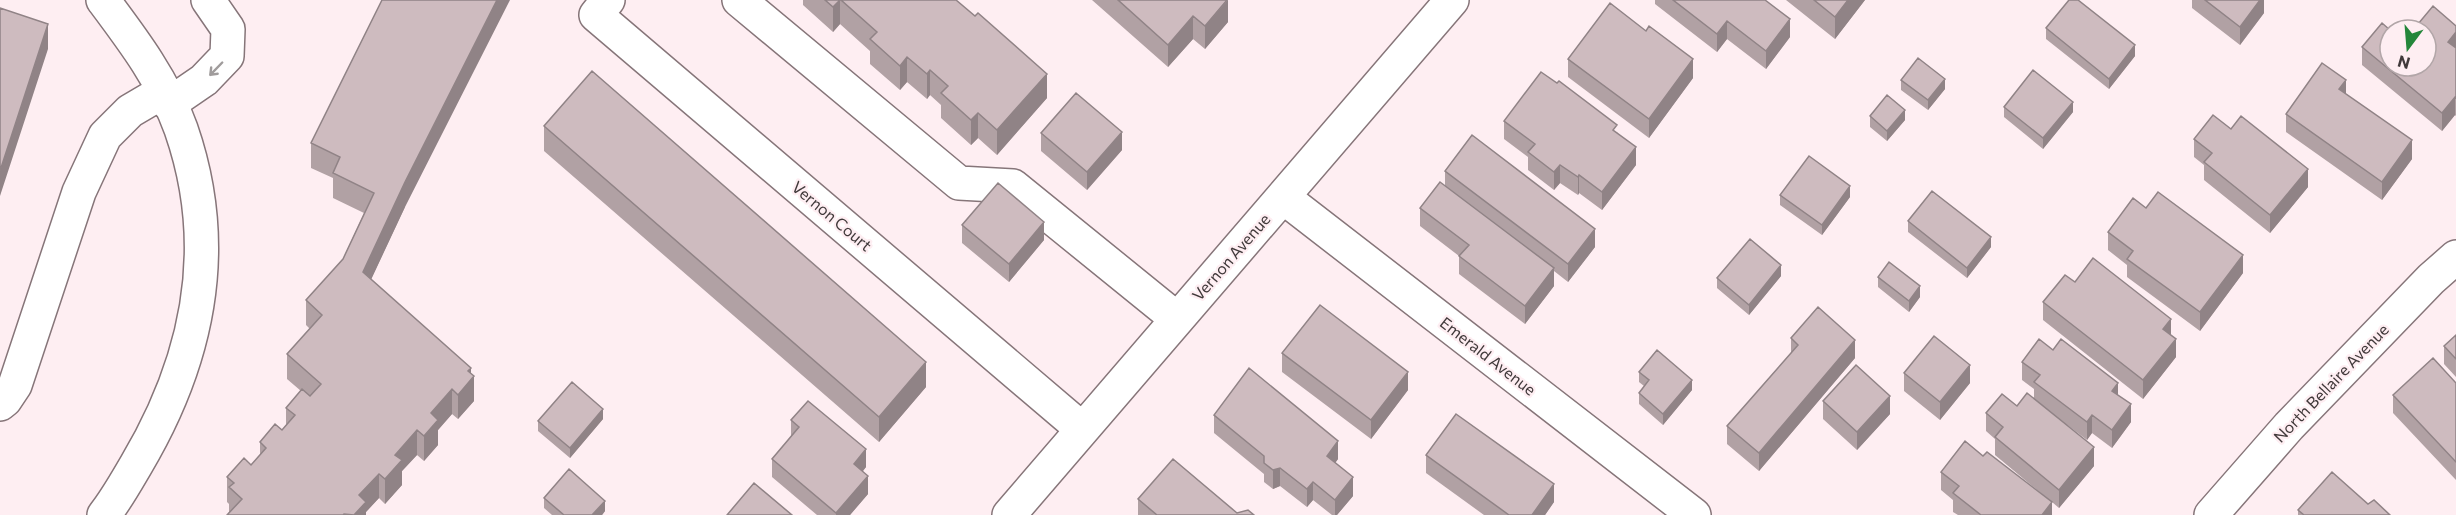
<svg xmlns="http://www.w3.org/2000/svg" width="2456" height="515" font-family="Commissioner,sans-serif">
  <style>
    .lines { fill: none; stroke-linecap: round; stroke-linejoin: round }
    .minor-casing { stroke: #867579; stroke-width: 36 }
    .minor { stroke: #fff; stroke-width: 33 }
    .wall { fill: #b1a1a4 }
    .shaded-wall { fill: #908386 }
    .building { fill: #cebbbf; stroke: #908386; stroke-width: 1.5 }
    .oneway { stroke: #a09c9c }
    .labels { text-anchor: middle; stroke-width: 4.5; stroke-linejoin: round; paint-order: stroke }
    .street-label { font-size: 16px; fill: #40393a; stroke: #feeef2 }
  </style>
  <rect width="100%" height="100%" fill="#feeef2"/>
  <g class="lines">
    <defs>
      <path id="minor" d="M103,0C133,40 164,81 181,129C222,247 199,359 136,465C126,482 116,500 104,515
        M608,0L596,15L1082,429
        M739,0L959,183L1013,186L1177,319
        M169,104L204,80L227,56L228,29L208,0
        M1283,197L1694,515
        M0,404L5,400L15,385L79,192L105,136L130,111L164,91
        M1009,515L1452,0
        M2211,515L2289,426L2431,279L2456,257"/>
    </defs>
    <!-- minor casing -->
    <use href="#minor" class="minor-casing"/>
    <!-- minor -->
    <use href="#minor" class="minor"/>
  </g>
  <!-- wall -->
  <path class="wall" d="M382,0L405,207L371,279L471,374L474,401L458,419L452,414L438,430V445L424,461L417,455L402,471V485L385,504L379,498L366,512V515H227L229,512V504L227,502V477L251,465L260,456V442L282,430L286,425V408L301,391L287,379V354L310,329L306,325V300L343,259L364,213L333,198V178L311,168V143Z
    M803,0H956L1047,98L997,155L978,138L971,145L941,118V105L930,95L927,99L907,82L900,90L870,64V51L840,24L833,32L803,5Z
    M1092,0H1228V22L1205,49L1193,39L1168,67Z
    M1655,0H1765L1790,37L1766,69L1727,39L1717,52L1655,4Z
    M1786,0H1865L1835,39Z
    M2192,0H2264V13L2240,45L2192,8Z
    M2456,26V116L2455,115L2442,131L2362,65V47L2390,66Z
    M2046,28L2135,56L2109,89L2046,39Z
    M1646,31L1693,78L1649,138L1568,77V59Z
    M1901,80L1945,89L1928,110L1901,90Z
    M2346,94L2412,159L2382,200L2286,132V114Z
    M2004,107L2073,112L2043,149L2004,117Z
    M1870,116L1905,120L1887,141L1870,127Z
    M1504,121L1617,132L1636,165L1602,210L1579,193L1578,195L1560,183L1554,190L1528,170V157L1504,139Z
    M544,126L926,387L879,442L544,151Z
    M2231,129L2308,187L2270,233L2204,180V165L2194,157V139Z
    M1041,133L1122,150L1087,190L1041,151Z
    M1445,171L1595,247L1568,282L1554,271V286L1525,324L1459,274V256L1420,226V208L1445,186Z
    M1780,195L1850,197L1822,235L1780,205Z
    M2146,208L2243,273L2200,331L2127,277V265L2108,250V232Z
    M1908,221L1991,247L1967,278L1908,232Z
    M962,225L1044,240L1009,282L962,243Z
    M1781,276L1749,315L1717,288V278Z
    M1878,277L1920,297L1909,312L1878,287Z
    M2075,282L2176,357L2143,399L2043,320V302Z
    M2456,335V377L2444,364V346Z
    M1791,338L1855,358L1759,471L1727,444V426L1791,353Z
    M1282,353L1408,390L1371,439L1282,372Z
    M2022,362L2118,395L2131,422L2112,448L2092,433L2087,440L2066,424L2094,466L2059,508L2052,502V515H1958L1953,512V500L1941,490V472L1983,456L2048,499L1995,455V439L1986,431V413L2017,406L2034,398V389L2022,380Z
    M1639,372L1692,390L1663,425L1639,404V393L1644,386L1639,382Z
    M1904,373L1970,383L1940,420L1904,391Z
    M2456,383V480L2393,413V395Z
    M1823,401L1890,414L1857,450L1823,419Z
    M1214,415L1338,459L1335,463L1353,496L1337,515H1332L1313,500L1307,507L1280,486L1273,489L1264,482V474L1214,433Z
    M603,419L570,458L538,431V421Z
    M791,420L866,467L863,471L868,494L850,515H817L772,477V459L791,437Z
    M1426,455L1554,502L1545,515H1484L1426,473Z
    M544,498L605,511L602,515H552L544,508Z
    M1138,499L1237,513L1254,515H1138Z
    M2368,504L2390,515H2298V510Z"/>
  <!-- shaded-wall -->
  <path class="shaded-wall" d="M497,0H510L405,207L363,297V272L405,182Z
    M840,0V24L833,32V7Z
    M1228,0V22L1205,49V26Z
    M1848,0H1865L1835,39V17Z
    M2260,0H2264V13L2240,45V27Z
    M1193,16V39L1168,67V45Z
    M1790,19V37L1766,69V51Z
    M1727,21V39L1717,52V34Z
    M48,24V49L0,196V171Z
    M2456,32V50L2448,42Z
    M2135,45V56L2109,89V79Z
    M907,57V82L900,90V66Z
    M1693,59V78L1649,138V119Z
    M930,70V95L927,99V74Z
    M1047,74V98L997,155V130Z
    M1945,79V89L1928,110V100Z
    M2346,80V98L2339,89Z
    M2455,97V115L2442,131V113Z
    M2073,102V112L2043,149V138Z
    M1905,110V120L1887,141V131Z
    M978,113V138L971,145V120Z
    M1122,132V150L1087,190V172Z
    M2412,140V159L2382,200V182Z
    M1636,147V165L1602,210V192Z
    M1560,165V183L1554,190V172Z
    M2308,169V187L2270,233V215Z
    M1579,175V193L1578,195V177Z
    M1850,186V197L1822,235V225Z
    M1044,222V240L1009,282V264Z
    M1595,229V247L1568,282V264Z
    M1991,237V247L1967,278V268Z
    M2243,255V273L2200,331V312Z
    M1781,265V276L1749,315V305Z
    M1554,268V286L1525,324V306Z
    M1920,286V297L1909,312V301Z
    M2171,319V337L2163,329Z
    M2176,339V357L2143,399V380Z
    M1855,340V358L1759,471V453Z
    M926,362V387L879,442V417Z
    M1970,365V383L1940,420V402Z
    M471,368V380L474,376V401L458,419V395L468,371Z
    M1408,372V390L1371,439V420Z
    M1692,380V390L1663,425V414Z
    M2118,383V401L2112,391Z
    M452,389V414L438,430V445L424,461V436L431,413Z
    M1890,396V414L1857,450V432Z
    M2131,404V422L2112,448V430Z
    M603,409V419L570,458V448Z
    M2092,415V433L2087,440V422Z
    M417,430V455L402,471V485L385,504V479L395,455Z
    M1338,441V459L1327,474V456Z
    M2094,447V466L2059,508V490Z
    M866,449V467L854,482V464Z
    M1280,468V486L1273,489V470Z
    M379,474V498L366,512V515H354L359,495Z
    M868,476V494L850,515H836V513Z
    M1353,477V496L1337,515H1335V500Z
    M1313,482V500L1307,507V489Z
    M1554,484V502L1545,515H1532Z
    M605,501V511L602,515H592Z
    M2052,502V515H2042Z"/>
  <!-- building -->
  <path class="building" d="M382,0H497L405,182L363,272L471,368L468,371L474,376L458,395L452,389L431,413L438,420L424,436L417,430L395,455L402,460L385,479L379,474L359,495L366,502L354,515L344,514L343,515H227L242,499L229,487L234,483L227,477L244,458L251,465L266,448L260,442L275,424L282,430L295,415L286,408L302,389L310,396L321,384L287,354L322,315L306,300L343,259L374,193L333,173L340,157L311,143Z
    M825,0H840L833,7Z
    M841,0H956L975,16L978,13L1047,74L997,130L978,113L971,120L941,93L948,86L930,70L927,74L907,57L900,66L870,39L877,32Z
    M1118,0H1227L1205,26L1193,16L1168,45Z
    M1673,0H1765L1790,19L1766,51L1727,21L1717,34Z
    M1814,0H1848L1835,17Z
    M2069,0H2078L2135,45L2109,79L2046,28Z
    M2205,0H2260L2240,27Z
    M1610,3L1646,31L1649,26L1693,59L1649,119L1568,59Z
    M2433,6L2456,26V32L2448,42L2456,48V98L2455,97L2442,113L2362,47L2382,23L2390,30V66H2426V30H2413Z
    M0,8L48,24L0,171Z
    M1918,58L1945,79L1928,100L1901,80Z
    M2322,63L2346,80L2339,89L2412,140L2382,182L2286,114Z
    M2033,70L2073,102L2043,138L2004,107Z
    M592,71L926,362L879,417L544,126Z
    M1541,72L1557,83L1559,81L1617,125L1613,130L1636,147L1602,192L1579,175L1578,177L1560,165L1554,172L1528,152L1535,144L1504,121Z
    M1076,93L1122,132L1087,172L1041,133Z
    M1887,95L1905,110L1887,131L1870,116Z
    M2213,115L2231,129L2241,116L2308,169L2270,215L2204,162L2212,153L2194,139Z
    M1472,135L1595,229L1568,264L1445,171Z
    M1809,156L1850,186L1822,225L1780,195Z
    M1440,182L1554,268L1525,306L1459,256L1469,245L1420,208Z
    M998,183L1044,222L1009,264L962,225Z
    M1932,191L1991,237L1967,268L1908,221Z
    M2158,192L2243,255L2200,312L2127,259L2133,251L2108,232L2133,198L2146,208Z
    M1750,239L1781,265L1749,305L1717,278Z
    M2093,258L2171,319L2163,329L2176,339L2143,380L2043,302L2065,275L2075,282Z
    M1889,262L1920,286L1909,301L1878,277Z
    M1320,305L1408,372L1371,420L1282,353Z
    M1818,307L1855,340L1759,453L1727,426L1798,345L1791,338Z
    M2456,335V359L2444,346Z
    M1934,336L1970,365L1940,402L1904,373Z
    M2039,339L2053,350L2061,339L2118,383L2112,391L2131,404L2112,430L2092,415L2087,422L2034,382L2040,375L2022,362Z
    M1657,350L1692,380L1663,414L1639,393L1649,380L1639,372Z
    M2433,358L2456,383V462L2393,395Z
    M1856,365L1890,396L1857,432L1823,401Z
    M1249,368L1338,441L1327,456L1353,477L1335,500L1313,482L1307,489L1280,468L1273,470L1264,463V456L1214,415Z
    M572,382L603,409L570,448L538,421Z
    M2027,393L2094,447L2059,490L1995,437L2003,427L1986,413L2002,394L2017,406Z
    M808,401L866,449L854,464L868,476L836,513L772,459L799,427L791,420Z
    M1456,414L1554,484L1532,515H1509L1426,455Z
    M1965,441L1983,456L1987,452L2052,502L2042,515H1981L1953,493L1959,486L1941,472Z
    M1173,459L1237,513L1248,510L1254,515H1157L1138,499Z
    M569,469L605,501L592,515H564L544,498Z
    M2332,472L2368,504L2374,500L2390,515H2304L2298,510Z
    M754,483L792,515H727Z"/>
  <!-- one-way arrows -->
  <defs><path id="oneway-shaft" d="M-6 0H5M1.5-3L5.5 0L1.5 3" fill="none" stroke-width="1.6" stroke-linecap="round" stroke-linejoin="round" transform="scale(1.5)"/></defs>
  <use class="oneway" href="#oneway-shaft" transform="translate(216 69) rotate(134)"/>
  <g class="labels">
    <!-- street labels -->
    <g class="street-label">
      <text transform="translate(832 216) rotate(40)" y="6">Vernon Court</text>
      <text transform="translate(1231 257) rotate(-49)" y="6">Vernon Avenue</text>
      <text transform="translate(1488 356) rotate(38)" y="6">Emerald Avenue</text>
      <text transform="translate(2331 383) rotate(-46)" y="6">North Bellaire Avenue</text>
    </g>
  </g>
  <!-- north arrow -->
  <g transform="translate(2408 48) rotate(196)"><circle r="28" fill="#feeef2" stroke="#b2a6a8" stroke-width="1.5"/>
  <path d="M0-4.5L10 22L0 15L-10 22Z" fill="#24863a"/>
  <text y="-9" font-size="16" font-weight="bold" text-anchor="middle" fill="#40393a">N</text>
  </g>
</svg>
